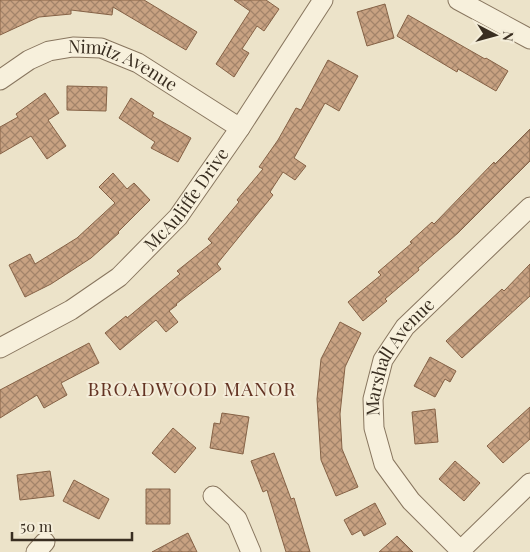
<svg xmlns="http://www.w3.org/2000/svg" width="530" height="552" font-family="'Playfair Display',serif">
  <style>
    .building { fill: url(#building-cross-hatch); stroke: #856246 }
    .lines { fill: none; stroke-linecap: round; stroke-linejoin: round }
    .minor-casing { stroke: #88765f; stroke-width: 21 }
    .minor { stroke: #f7f0dc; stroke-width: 19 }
    .labels { text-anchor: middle; stroke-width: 4; stroke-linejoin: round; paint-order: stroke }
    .street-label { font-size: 18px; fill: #392e21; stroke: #f4edd9 }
    .neighbourhood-label { font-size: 19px; letter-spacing: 1px; fill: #633323; stroke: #f4edd9 }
  </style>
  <defs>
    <pattern id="building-cross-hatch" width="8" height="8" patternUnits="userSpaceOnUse" patternTransform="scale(1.25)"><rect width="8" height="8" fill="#c8a282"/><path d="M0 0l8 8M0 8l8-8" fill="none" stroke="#a3846a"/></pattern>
  </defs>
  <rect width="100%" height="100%" fill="#ece3c9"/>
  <!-- building -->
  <path class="building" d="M0,0H144L197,32L186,50L113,7L112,15L71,10V14L39,17L0,35Z
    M234,0H266L279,9L264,31L257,26L242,49L249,53L234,77L216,64L250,11Z
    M385,4L394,38L367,46L357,12Z
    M408,15L485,59L486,58L508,71L496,91L458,69L457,72L397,36Z
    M328,60L358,76L339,111L325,103L294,158L306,166L295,180L283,172L270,192L273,195L217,264L221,269L176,304L177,305L169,311L178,322L166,332L156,320L120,350L105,333L126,316L127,318L180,274L177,271L212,243L208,239L239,202L237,200L263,169L259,167L278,140L296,108L301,110Z
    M67,86L107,87L106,111L67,110Z
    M45,93L59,113L48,120L66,146L47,159L31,136L0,154V127L18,117L16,114Z
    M131,98L154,113L152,116L191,138L178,162L151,148L155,142L119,118Z
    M530,129V161L458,233L418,268L419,270L385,299L387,301L363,321L348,302L381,275L378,272L412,243L410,242L432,222L434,224L494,162L495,164Z
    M113,173L127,189L134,183L150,200L118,232L119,233L91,258L51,284L25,297L9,265L30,254L35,264L77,238L115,203L99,187Z
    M530,264V296L462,358L446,341L502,289L504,291Z
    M340,322L361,333L345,367L340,414L342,449L358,487L336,496L321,460L317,399L321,359Z
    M89,343L99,363L61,383L67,395L44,408L37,395L0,418V390Z
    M430,357L456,371L450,382L445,379L435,397L414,386Z
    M530,407V439L503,463L487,446Z
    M435,409L438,442L415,444L412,412Z
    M222,413L249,417L243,454L210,448L214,423L220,424Z
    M173,428L196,448L175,473L152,453Z
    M274,453L291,499L294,498L310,552H286L267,490L263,492L251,461Z
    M455,461L480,483L464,501L439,479Z
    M50,471L54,496L20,500L17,475Z
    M74,480L109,499L99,519L63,501Z
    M146,489H170V524H146Z
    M375,503L386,524L364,536L361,530L352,535L344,520Z
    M188,533L197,552H152L182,536Z
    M397,536L413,552H379Z"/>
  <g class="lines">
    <defs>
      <g id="minor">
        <path d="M458,0L530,39"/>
        <path id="s1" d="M0,80L29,60L49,51L73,47L101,48L138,63L240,128"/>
        <path id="s2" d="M0,348L71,310L119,277L178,217L240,128L323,0"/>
        <path d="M213,496L237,519L251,552"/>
        <path d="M36,552L45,542"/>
        <path d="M459,552L530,483"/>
        <path id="s3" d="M462,552L411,501L384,464L374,428L373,399L383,360L405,327L530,207"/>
      </g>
    </defs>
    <!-- minor casing -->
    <use href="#minor" class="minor-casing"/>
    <!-- minor -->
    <use href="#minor" class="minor"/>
  </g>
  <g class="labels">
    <!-- street labels -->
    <g class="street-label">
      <text dy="6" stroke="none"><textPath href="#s1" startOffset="135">Nimitz Avenue</textPath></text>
      <text dy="6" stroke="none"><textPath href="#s2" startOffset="242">McAuliffe Drive</textPath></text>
      <text dy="6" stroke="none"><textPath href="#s3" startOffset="234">Marshall Avenue</textPath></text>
    </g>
    <!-- neighbourhood labels -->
    <g class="neighbourhood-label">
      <text x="192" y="396">BROADWOOD MANOR</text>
    </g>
  </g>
  <!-- north arrow -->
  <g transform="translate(495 35) rotate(96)" stroke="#f4edd9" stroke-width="4" paint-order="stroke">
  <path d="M0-4L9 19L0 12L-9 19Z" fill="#392e21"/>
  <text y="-8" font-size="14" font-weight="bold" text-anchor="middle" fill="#392e21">N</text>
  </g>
  <!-- scale -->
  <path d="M12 532v8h120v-8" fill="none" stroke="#392e21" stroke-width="2.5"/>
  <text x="20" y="532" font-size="15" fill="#392e21" stroke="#f4edd9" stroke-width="4" paint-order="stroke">50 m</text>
</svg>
